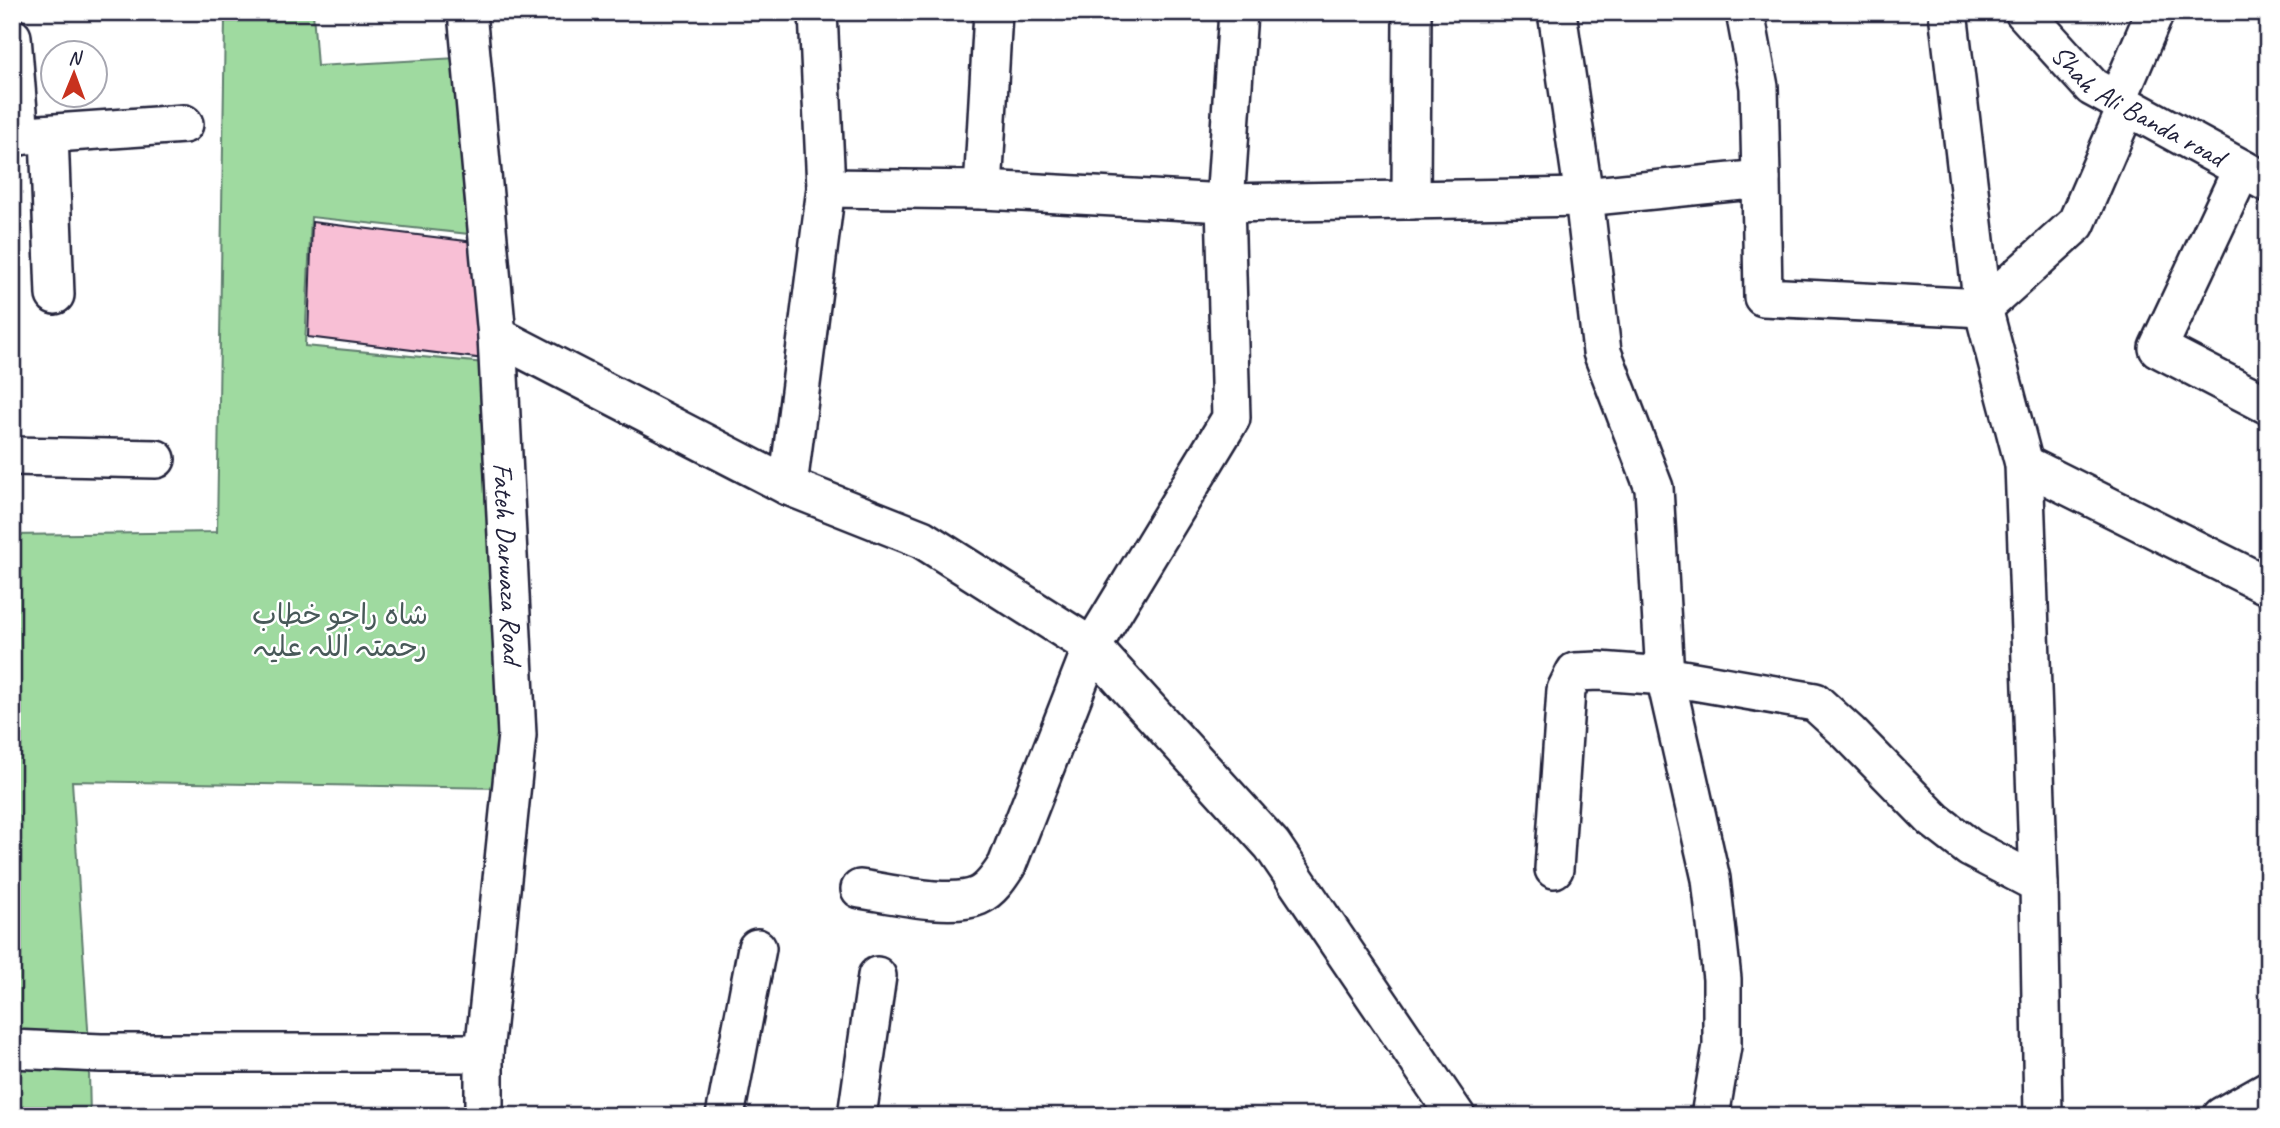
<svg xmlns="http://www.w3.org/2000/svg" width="2280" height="1128" font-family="Caveat,'Playpen Sans Arabic',sans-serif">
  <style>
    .green { fill: #9fdaa0; stroke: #607e6e; stroke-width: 2 }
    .building { fill: #f8bfd5; stroke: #22223b; stroke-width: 2 }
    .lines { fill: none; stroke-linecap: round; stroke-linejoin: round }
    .minor-casing { stroke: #22223b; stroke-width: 42 }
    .minor { stroke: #fff; stroke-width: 37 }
    .labels { text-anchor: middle; stroke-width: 5; stroke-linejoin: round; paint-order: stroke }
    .street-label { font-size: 28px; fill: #22223b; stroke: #fff }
    .park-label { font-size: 28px; fill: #485959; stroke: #fff }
  </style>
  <rect width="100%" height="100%" fill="#fff"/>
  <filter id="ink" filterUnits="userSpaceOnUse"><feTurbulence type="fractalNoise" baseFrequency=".0143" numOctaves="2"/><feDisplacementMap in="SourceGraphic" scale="14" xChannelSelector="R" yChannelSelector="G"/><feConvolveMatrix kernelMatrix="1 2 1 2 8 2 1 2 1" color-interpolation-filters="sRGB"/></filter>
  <g filter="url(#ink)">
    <!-- green -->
    <path class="green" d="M270,12H313L317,66L457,58L479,235L311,217L305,346L485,363L501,788L72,781L88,1028L90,1116H12V535L217,532L225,17Z"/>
    <!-- building -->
    <path class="building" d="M312,222L482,243L485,359L308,337Z"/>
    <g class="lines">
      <defs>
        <g id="minor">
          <path id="s1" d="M467,12L497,336L517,735L484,1053V1116"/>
          <path d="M1557,12L1584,197L1602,352L1654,488L1665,676L1711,879L1722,979V1046L1710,1116"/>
          <path d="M1745,12L1759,87L1761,179"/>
          <path d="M1948,12L1983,308L2024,464L2039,884L2043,1116"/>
          <path id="s2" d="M2024,12L2092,87L2268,183"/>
          <path d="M12,37L20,136"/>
          <path d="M2117,101L2155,12"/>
          <path d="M49,134L55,295"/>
          <path d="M12,136L184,124"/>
          <path d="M2242,169L2158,348L2268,405"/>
          <path d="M826,188L983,190L1225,203L1584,197L1761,179L1763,297L1983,308L2076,224L2127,106"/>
          <path d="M983,190L993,12"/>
          <path d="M1411,200L1412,12"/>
          <path d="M497,336L788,486L922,539L1092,647L1272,845L1456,1116"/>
          <path d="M12,456L156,459"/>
          <path d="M2024,464L2268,586"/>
          <path d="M788,486L826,188L818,12"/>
          <path d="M1554,869L1566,690L1575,672L1599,671L1665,676L1815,702L1849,733L1934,820L1970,848L2039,884"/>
          <path d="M860,889C889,893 951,908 978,896C991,890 1000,876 1007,865L1092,647L1231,418L1225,203L1238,12"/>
          <path d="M12,1049L101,1053H484"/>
          <path d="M725,1116L757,948"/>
          <path d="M857,1116L877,976"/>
          <path d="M2222,1116L2268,1090"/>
        </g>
      </defs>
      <!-- minor casing -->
      <use href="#minor" class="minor-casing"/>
      <!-- minor -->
      <use href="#minor" class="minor"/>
    </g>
  </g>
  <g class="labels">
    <!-- street labels -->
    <g class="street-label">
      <text dy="10" stroke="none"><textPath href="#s2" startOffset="150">Shah Ali Banda road</textPath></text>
      <text dy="10" stroke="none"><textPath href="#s1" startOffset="553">Fateh Darwaza Road</textPath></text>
    </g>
    <!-- park labels -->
    <g class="park-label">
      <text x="340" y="624">شاہ راجو خطاب<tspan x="340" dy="32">رحمتہ اللہ علیہ</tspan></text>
    </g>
  </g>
  <!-- margin -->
  <rect width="2280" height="1128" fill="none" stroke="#fff" stroke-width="42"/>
  <rect x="21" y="21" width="2238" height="1086" fill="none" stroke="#22223b" stroke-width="2.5" filter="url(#ink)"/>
  <!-- north arrow -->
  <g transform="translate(74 74) rotate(1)"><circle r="33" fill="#ffffff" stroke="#a7a7b1" stroke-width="2"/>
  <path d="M0-5L12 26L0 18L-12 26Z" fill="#c8321e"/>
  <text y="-10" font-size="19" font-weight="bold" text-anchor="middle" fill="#22223b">N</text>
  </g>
</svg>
